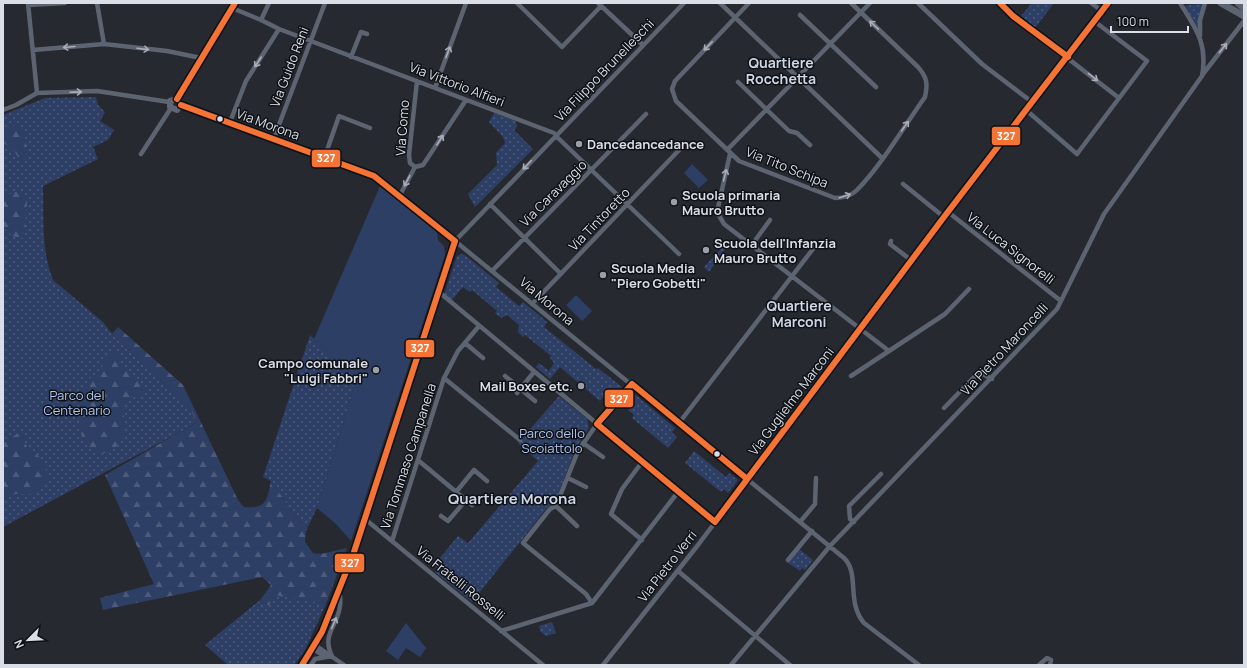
<svg xmlns="http://www.w3.org/2000/svg" width="1247" height="668" font-family="Manrope,sans-serif">
  <style>
    .green { fill: url(#green-dots) }
    .forest { fill: url(#forest-firs) }
    .pitch { fill: #2e3f66 }
    .lines { fill: none; stroke-linecap: round; stroke-linejoin: round }
    .minor { stroke: #5d6471; stroke-width: 4.5 }
    .secondary { stroke: #5f6676; stroke-width: 6 }
    .primary { stroke: #5d6471; stroke-width: 7 }
    .bus-1-casing { stroke: #0e1116; stroke-width: 9 }
    .bus-1 { stroke: #f57335; stroke-width: 6 }
    .oneway { stroke: #a8adb7 }
    .bus-dot { fill: #dadee6; stroke: #0e1116; stroke-width: 1.5 }
    .poi-dot { fill: #9b9fa6; stroke: #0e1116; stroke-width: 1.5 }
    .labels { text-anchor: middle; stroke-width: 3; stroke-linejoin: round; paint-order: stroke }
    .street-label { font-size: 13px; fill: #dadee6; stroke: #0e1116 }
    .poi-label { font-size: 13px; font-weight: bold; fill: #dadee6; stroke: #0e1116; text-anchor: start }
    .park-label { font-size: 13px; fill: #b2c6ed; stroke: #0e1116 }
    .neighbourhood-label { font-size: 14px; font-weight: bold; fill: #ced6e6; stroke: #0e1116 }
    .quarter-label { font-size: 15px; font-weight: bold; fill: #ced6e6; stroke: #0e1116 }
    .line-badge { stroke: #0e1116; stroke-width: 1.5 }
    .badge-label { font-size: 11px; text-anchor: middle; font-weight: bold; fill: #fff }
  </style>
  <defs>
    <pattern id="green-dots" width="8" height="8" patternUnits="userSpaceOnUse"><rect width="8" height="8" fill="#2e3f66"/><path d="M2 2h.1M6 6h.1" fill="none" stroke="#4c5a7c" stroke-width="1.8" stroke-linecap="round"/></pattern>
    <pattern id="forest-firs" width="22" height="20" patternUnits="userSpaceOnUse"><rect width="22" height="20" fill="#2e3f66"/><path d="M5 1l3.5 6h-7zM16 11l3.5 6h-7z" fill="#4c5a7c"/></pattern>
  </defs>
  <rect width="100%" height="100%" fill="#262930"/>
  <!-- green -->
  <path class="green" d="M1032,3H1054L1035,28L1021,16Z
    M1203,4L1198,30L1184,7L1186,5Z
    M96,97L98,105L105,112L100,121L114,130L108,140L93,147L98,159L43,186C44,217 41,250 53,280L103,322L112,334L191,410L194,414L195,422L191,426L3,527V115L45,98Z
    M494,113L516,121L517,127L514,130L533,149L475,207L468,194L497,165L496,153L505,143L503,137L489,122Z
    M725,244L727,246L709,272L704,267Z
    M461,254L465,255L499,283L496,287L519,306L523,302L547,322L544,327L596,369L598,368L622,387L617,393L611,388L600,401L560,367L550,379L536,367L539,363L549,371L554,363L550,358L551,356L525,335L523,337L518,332L519,325L507,315L501,318L495,313L497,311L472,290L470,292L463,287L452,300L444,294L457,256Z
    M310,335L356,381L317,508L306,531L271,481L263,477Z
    M631,391L675,428L672,432L677,437L668,448L632,418L634,415L628,410L634,403L627,397Z
    M559,396L587,419L589,428L576,448L555,503L547,508L472,602L435,572L438,568L434,565L458,536L468,543L538,461L518,443Z
    M694,451L726,477L729,473L738,480L728,493L724,489L721,492L685,463Z
    M799,549L813,560L805,570L802,568L800,571L788,563Z
    M274,594L326,604L305,650L294,665H228L205,645L260,600L269,606Z
    M552,622L556,633L546,636L540,631L539,626Z"/>
  <!-- forest -->
  <path class="forest" d="M17,125C27,129 29,158 24,163L21,162L13,149L3,142V136L12,126Z
    M16,191L24,195L27,204L24,238C14,239 8,233 3,226V197Z
    M118,327L183,385L238,500L244,507C267,509 267,500 271,481L306,531L305,542L313,553L321,554L347,548L326,604L274,595L269,606L260,600L271,585L262,577L103,610L100,598L154,584L105,475L194,424L195,418L191,410L112,334Z
    M116,351L122,364L141,384L144,391C138,397 126,399 124,405C121,410 124,415 125,420C127,437 117,452 100,454L90,448L82,437L78,403L82,398L89,379L100,370L109,354Z
    M18,433L22,434L27,447L41,458L48,475C37,506 25,488 3,497V444Z"/>
  <!-- pitch -->
  <path class="pitch" d="M692,164L708,180L699,188L684,173Z
    M380,186L437,231L438,240L444,246L445,255L351,541L336,524L317,508L356,381L314,339Z
    M576,295L592,311L582,321L566,305Z
    M406,623L426,648L420,657L406,648L398,660L386,651Z"/>
  <g class="lines">
    <!-- minor -->
    <path class="minor" d="M28,3L37,93
      M97,3L104,44
      M517,3L562,47L601,6
      M598,3L643,45
      M720,3L882,158
      M749,3L675,81L672,89L676,101L739,161L835,198C843,198 851,196 857,190C881,166 905,125 925,97C928,84 927,77 918,67L851,3
      M918,3L982,64L1032,102
      M1000,3L1013,16L1119,98
      M1091,3L1102,11
      M28,5L65,3
      M232,8L261,20L279,29L554,133
      M800,15L876,87
      M261,20L269,3
      M1200,36V20L1205,3
      M33,50L104,44L167,51L201,58
      M351,57L361,32L367,34
      M1203,74L1244,21
      M738,82L789,131L797,133L810,145
      M435,88L466,3
      M3,110L16,105L37,93L97,91L169,102
      M1026,110L1077,154L1147,61L1094,21
      M230,122L246,81L279,29
      M557,135L684,3
      M556,136L679,254
      M555,137L455,241L844,558C860,573 846,602 864,623L919,665
      M274,138L325,3
      M727,150L870,3
      M141,154L171,108
      M730,154L717,212L724,224L889,351L945,314L969,289
      M325,156L339,116L370,128
      M415,167L410,163L409,155L417,81
      M415,167L423,165L425,162L466,100
      M903,184L944,217
      M400,195L415,167
      M490,204L561,274
      M948,212L1061,301
      M891,241L890,244L911,260
      M751,246L770,220
      M493,270L646,114
      M439,292L715,522
      M532,304L681,148
      M465,343L483,358
      M505,376L535,401
      M851,376L889,351
      M444,378L520,440
      M517,393L534,372
      M944,408L979,372L992,379
      M679,423L816,245
      M583,443L603,457
      M419,461L472,505
      M568,478L586,487
      M456,492L474,470L487,481
      M556,506L577,526
      M441,516L448,521L466,500
      M365,519L543,665
      M800,522L815,504L816,478
      M854,522L850,519L849,506L881,474
      M642,540L611,514L622,489L642,462
      M392,541L444,378L458,351L479,326
      M788,560L812,531
      M678,571L790,665
      M592,603L586,594L523,543L550,509L556,506L578,451L597,424L632,384
      M501,631L592,603L678,492
      M315,645L344,665
      M313,649L322,655L326,656
      M332,656C321,634 338,626 340,606C341,601 340,595 339,590
      M311,665L315,659L332,656
      M603,665L698,545L944,217L1108,3
      M731,665L830,546L1057,309L1104,214L1202,76C1208,44 1196,29 1180,3
      M1039,665L1047,658L1051,660L1050,665"/>
    <!-- secondary -->
    <path class="secondary" d="M177,99L235,3
      M177,99L170,101V107L177,110L181,105
      M181,105L230,122L374,176L455,241L354,552L322,632L302,665"/>
    <!-- primary -->
    <path class="primary" d="M1221,3L1244,16
      M1238,3L1244,8"/>
    <defs>
      <path id="bus-1" d="M1000,3L1013,16L1068,57
        M177,99L235,3
        M181,105L374,176L455,241
        M746,478L632,384L597,424L715,522L944,217L1108,3
        M302,665L322,632L354,552L455,241"/>
    </defs>
    <!-- bus-1 casing -->
    <use href="#bus-1" class="bus-1-casing"/>
    <!-- bus-1 -->
    <use href="#bus-1" class="bus-1"/>
  </g>
  <!-- one-way arrows -->
  <defs><path id="oneway-shaft" d="M-6 0H5M1.5-3L5.5 0L1.5 3" fill="none" stroke-width="1.6" stroke-linecap="round" stroke-linejoin="round"/></defs>
  <g class="oneway">
    <use href="#oneway-shaft" transform="translate(874 25) rotate(-137)"/>
    <use href="#oneway-shaft" transform="translate(708 46) rotate(134)"/>
    <use href="#oneway-shaft" transform="translate(69 47) rotate(175)"/>
    <use href="#oneway-shaft" transform="translate(1223 48) rotate(-52)"/>
    <use href="#oneway-shaft" transform="translate(143 49) rotate(7)"/>
    <use href="#oneway-shaft" transform="translate(448 52) rotate(-70)"/>
    <use href="#oneway-shaft" transform="translate(258 62) rotate(123)"/>
    <use href="#oneway-shaft" transform="translate(1093 77) rotate(38)"/>
    <use href="#oneway-shaft" transform="translate(76 92) rotate(-2)"/>
    <use href="#oneway-shaft" transform="translate(905 126) rotate(-55)"/>
    <use href="#oneway-shaft" transform="translate(440 140) rotate(-57)"/>
    <use href="#oneway-shaft" transform="translate(527 165) rotate(134)"/>
    <use href="#oneway-shaft" transform="translate(725 175) rotate(-76)"/>
    <use href="#oneway-shaft" transform="translate(407 181) rotate(118)"/>
    <use href="#oneway-shaft" transform="translate(845 196) rotate(-18)"/>
    <use href="#oneway-shaft" transform="translate(334 623) rotate(-67)"/>
  </g>
  <!-- markers -->
  <g class="bus-dot">
    <circle cx="220" cy="119" r="3.5"/>
    <circle cx="717" cy="454" r="3.5"/>
  </g>
  <g class="poi-dot">
    <circle cx="579" cy="144" r="4"/>
    <circle cx="674" cy="202" r="4"/>
    <circle cx="706" cy="250" r="4"/>
    <circle cx="603" cy="275" r="4"/>
    <circle cx="376" cy="370" r="4"/>
    <circle cx="581" cy="386" r="4"/>
  </g>
  <g class="labels">
    <!-- street labels -->
    <g class="street-label">
      <text transform="translate(289 67) rotate(-69)" y="5">Via Guido Reni</text>
      <text transform="translate(604 70) rotate(-46)" y="5">Via Filippo Brunelleschi</text>
      <text transform="translate(457 84) rotate(21)" y="5">Via Vittorio Alfieri</text>
      <text transform="translate(268 124) rotate(20)" y="5">Via Morona</text>
      <text transform="translate(402 128) rotate(-86)" y="5">Via Como</text>
      <text transform="translate(787 167) rotate(22)" y="5">Via Tito Schipa</text>
      <text transform="translate(553 193) rotate(-45)" y="5">Via Caravaggio</text>
      <text transform="translate(599 219) rotate(-46)" y="5">Via Tintoretto</text>
      <text transform="translate(1011 248) rotate(38)" y="5">Via Luca Signorelli</text>
      <text transform="translate(547 301) rotate(40)" y="5">Via Morona</text>
      <text transform="translate(1004 349) rotate(-47)" y="5">Via Pietro Maroncelli</text>
      <text transform="translate(791 401) rotate(-53)" y="5">Via Guglielmo Marconi</text>
      <text transform="translate(408 456) rotate(-72)" y="5">Via Tommaso Campanella</text>
      <text transform="translate(667 566) rotate(-52)" y="5">Via Pietro Verri</text>
      <text transform="translate(461 583) rotate(39)" y="5">Via Fratelli Rosselli</text>
    </g>
    <!-- poi labels -->
    <g class="poi-label">
      <text x="587" y="149">Dancedancedance</text>
      <text x="682" y="200">Scuola primaria<tspan x="682" dy="15">Mauro Brutto</tspan></text>
      <text x="714" y="248">Scuola dell'Infanzia<tspan x="714" dy="15">Mauro Brutto</tspan></text>
      <text x="611" y="273">Scuola Media<tspan x="611" dy="15">"Piero Gobetti"</tspan></text>
      <text x="368" y="368" text-anchor="end">Campo comunale<tspan x="368" dy="15">"Luigi Fabbri"</tspan></text>
      <text x="573" y="391" text-anchor="end">Mail Boxes etc.</text>
    </g>
    <!-- park labels -->
    <g class="park-label">
      <text x="77" y="400">Parco del<tspan x="77" dy="15">Centenario</tspan></text>
      <text x="552" y="438">Parco dello<tspan x="552" dy="15">Scoiattolo</tspan></text>
    </g>
    <!-- neighbourhood labels -->
    <g class="neighbourhood-label">
      <text x="781" y="68">Quartiere<tspan x="781" dy="16">Rocchetta</tspan></text>
      <text x="799" y="311">Quartiere<tspan x="799" dy="16">Marconi</tspan></text>
    </g>
    <!-- quarter labels -->
    <g class="quarter-label">
      <text x="512" y="504">Quartiere Morona</text>
    </g>
  </g>
  <g class="line-badge">
    <rect x="991" y="126" width="30" height="20" rx="4" fill="#f57335"/>
    <rect x="311" y="149" width="30" height="19" rx="4" fill="#f57335"/>
    <rect x="405" y="339" width="30" height="19" rx="4" fill="#f57335"/>
    <rect x="604" y="389" width="30" height="19" rx="4" fill="#f57335"/>
    <rect x="334" y="553" width="31" height="20" rx="4" fill="#f57335"/>
  </g>
  <g class="badge-label">
    <text x="1006" y="140">327</text>
    <text x="326" y="162">327</text>
    <text x="420" y="352">327</text>
    <text x="619" y="403">327</text>
    <text x="350" y="567">327</text>
  </g>
  <!-- border -->
  <rect width="1247" height="668" fill="none" stroke="#dadee6" stroke-width="8"/>
  <!-- north arrow -->
  <g transform="translate(28 640) rotate(246)" stroke="#0e1116" stroke-width="3" paint-order="stroke">
  <path d="M0-3L7 15L0 10L-7 15Z" fill="#dadee6"/>
  <text y="-6" font-size="11" font-weight="bold" text-anchor="middle" fill="#dadee6">N</text>
  </g>
  <!-- scale -->
  <path d="M1111 26v6h77v-6" fill="none" stroke="#dadee6" stroke-width="2"/>
  <text x="1117" y="26" font-size="12" fill="#dadee6" stroke="#0e1116" stroke-width="3" paint-order="stroke">100 m</text>
</svg>
